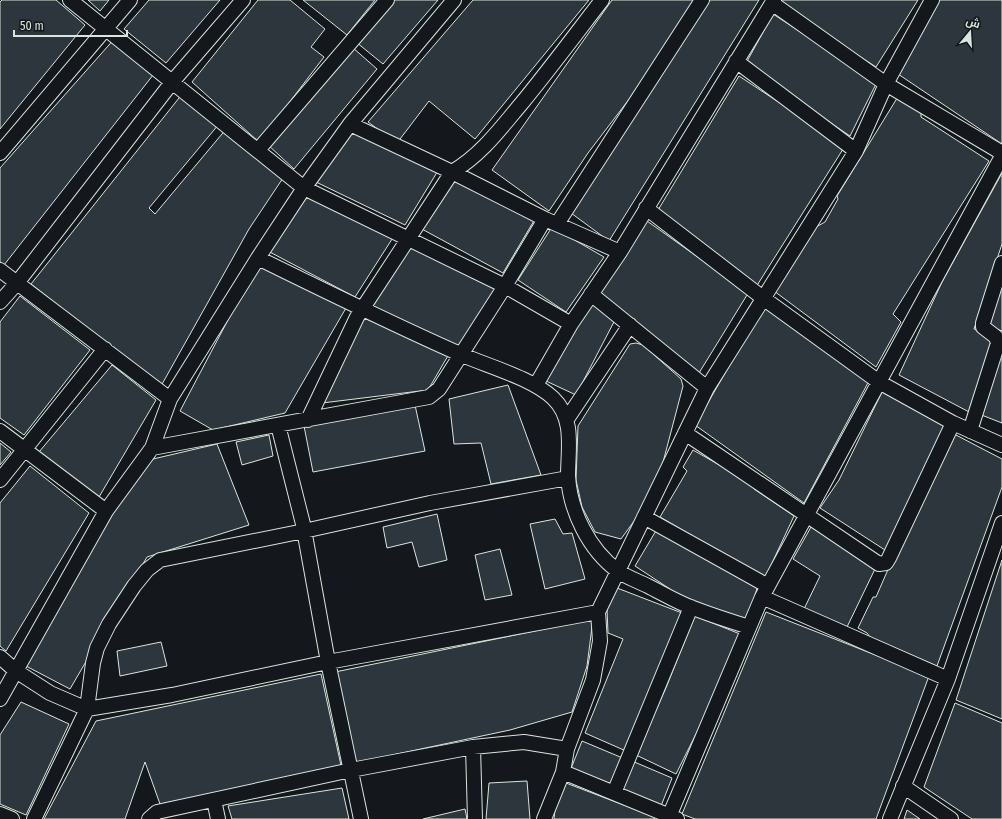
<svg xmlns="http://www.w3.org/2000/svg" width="1002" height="819" font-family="'Fira Sans Condensed',Cairo,sans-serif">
<rect width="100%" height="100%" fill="#14181c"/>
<path fill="#2c363c" stroke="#d8e6dc" d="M 2,0 L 56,0 L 85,25 L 0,129 L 0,2 Z
M 88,0 L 109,0 L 100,11 Z
M 149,0 L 220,0 L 166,63 L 124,29 Z
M 258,0 L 290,0 L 325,29 L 311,47 L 324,57 L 259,142 L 192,82 Z
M 303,0 L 375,0 L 347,35 Z
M 391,0 L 438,0 L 383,64 L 356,42 Z
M 473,0 L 589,0 L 475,139 L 429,101 L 397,143 L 368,122 Z
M 612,0 L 694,0 L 630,98 L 588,153 L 549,211 L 492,170 Z
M 706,0 L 759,0 L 609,241 L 571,213 Z
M 782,0 L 918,0 L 876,67 L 779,4 Z
M 936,0 L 1002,0 L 1002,144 L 898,74 Z
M 773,14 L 877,82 L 850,136 L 745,65 Z
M 116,37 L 157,70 L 4,265 L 0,262 L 0,168 Z
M 352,47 L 377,69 L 294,169 L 267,144 Z
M 739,76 L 845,146 L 756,287 L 658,210 Z
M 183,93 L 219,124 L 149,208 L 155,214 L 227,128 L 285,175 L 249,229 L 161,386 L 31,284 Z
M 899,95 L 921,110 L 921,117 L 989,161 L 893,314 L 901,322 L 876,367 L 774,291 L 816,227 L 825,222 L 838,199 L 837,196 Z
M 354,128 L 439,169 L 405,225 L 316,182 Z
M 1002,173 L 1002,244 L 974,329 L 994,338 L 971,413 L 899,375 L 942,282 Z
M 455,175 L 535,219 L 503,273 L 420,228 Z
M 307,193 L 394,236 L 355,297 L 266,250 Z
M 647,221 L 747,292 L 747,295 L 699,373 L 597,295 Z
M 552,227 L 604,257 L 566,312 L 518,280 Z
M 410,244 L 499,288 L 457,351 L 369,307 Z
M 258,263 L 346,308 L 285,413 L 213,430 L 180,411 Z
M 1002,277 L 1002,331 L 987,325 Z
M 20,296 L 90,350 L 24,435 L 0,418 L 0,322 Z
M 590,303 L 616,318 L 576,395 L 546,381 Z
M 764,306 L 870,379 L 804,503 L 695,425 Z
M 364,318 L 449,354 L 428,390 L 322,403 Z
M 636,343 L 643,345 L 681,379 L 683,386 L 662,466 L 640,513 L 621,539 L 595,532 L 582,507 L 576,480 L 578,426 L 630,344 Z
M 1002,344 L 1002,423 L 979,414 Z
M 112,365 L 156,400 L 99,497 L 39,452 Z
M 508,385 L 541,475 L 491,484 L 481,443 L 454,444 L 449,399 Z
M 882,392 L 946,427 L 885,550 L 820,508 L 839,480 Z
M 415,405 L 425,451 L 313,472 L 304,426 Z
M 954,434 L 1002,459 L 1002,487 L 937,666 L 870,637 L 867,633 L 858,628 L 873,597 L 876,597 L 900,542 Z
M 269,435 L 273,456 L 242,465 L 236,442 Z
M 0,443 L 11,452 L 0,465 Z
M 217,444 L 249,525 L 147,557 L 70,689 L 24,665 L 121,500 L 153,459 Z
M 693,450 L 751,483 L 754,489 L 794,516 L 765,578 L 660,517 L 687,471 L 683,467 Z
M 30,466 L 89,513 L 6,651 L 0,646 L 0,503 Z
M 437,514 L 447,560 L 419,567 L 412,542 L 387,548 L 383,527 Z
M 555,519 L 563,534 L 572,533 L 585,579 L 545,589 L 530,524 Z
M 811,527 L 875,569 L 847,627 L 804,609 L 820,576 L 793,559 Z
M 657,529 L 758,585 L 746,625 L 672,595 L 670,589 L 635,566 Z
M 500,549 L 512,595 L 485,600 L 475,555 Z
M 1002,560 L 1002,719 L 956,700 Z
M 617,588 L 682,613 L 626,751 L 585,733 L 623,639 L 608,633 L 607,609 Z
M 766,612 L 929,676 L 876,819 L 695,819 L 682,814 Z
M 695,616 L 740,634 L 702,722 L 676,774 L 636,755 L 665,690 Z
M 593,619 L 587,666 L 572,712 L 510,730 L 355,763 L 335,672 Z
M 161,642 L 167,666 L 120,676 L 117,651 Z
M 321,674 L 342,770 L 160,804 L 145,762 L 125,819 L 44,819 L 96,721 Z
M 21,702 L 69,724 L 26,815 L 0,804 L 0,735 Z
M 955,703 L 1002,723 L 1002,819 L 972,819 L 924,787 Z
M 582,741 L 625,759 L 615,790 L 570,771 Z
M 632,761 L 672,778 L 661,806 L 618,790 Z
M 527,781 L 530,819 L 486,819 L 489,783 Z
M 566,783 L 655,817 L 654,819 L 554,819 L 555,809 Z
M 342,788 L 349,819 L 232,819 L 228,806 Z
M 465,809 L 467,819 L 423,819 Z
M 907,810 L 920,819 L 904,819 Z"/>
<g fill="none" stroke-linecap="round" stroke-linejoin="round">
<g stroke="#d8e6dc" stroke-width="16">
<path id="minor" d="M 70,0 L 304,188 L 505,286 L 545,219 L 620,252
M 932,0 L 886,84 L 1002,153
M 736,61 L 856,151
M 350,124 L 452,172 L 545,219
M 258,150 L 387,0
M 0,153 L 130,0
M 646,208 L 763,298 L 879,382 L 953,423 L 1002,445
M 557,224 L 702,0
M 258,258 C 325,291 392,324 460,354 C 487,366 532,378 553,398 C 575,419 568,449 568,476 C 570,511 589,550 618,571 C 626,577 638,581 648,586 C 662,593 677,602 693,608 C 711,615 730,621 749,627
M 0,270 L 170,399
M 591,294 L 707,388
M 0,302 L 17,283 L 173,81 L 243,0
M 536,385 L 571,324 L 620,252 L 774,0
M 567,419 L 630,325
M 308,420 L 357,317 L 452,172 C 481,155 500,129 521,104 C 549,70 575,35 602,0
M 278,425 L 303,524 L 328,662 L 361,819
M 0,431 L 106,511
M 970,431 L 998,343 L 996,337 L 983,327 L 983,323 L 1002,263
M 685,433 L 879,564 L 886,563 L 889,558 L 953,423
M 152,448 L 429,397 L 439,389 L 505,286 L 571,324
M 0,480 L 105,349
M 644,517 L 768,586
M 762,597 L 948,679
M 0,657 L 16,671 L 50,693 L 87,709 L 172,695 L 328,662 L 598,612
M 0,699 L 106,511 L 152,448 L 170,399 L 258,258 L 304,188 L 350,124 L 454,0
M 473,747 L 475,819
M 563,772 L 677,819
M 903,786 L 951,819
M 614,793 L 691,607
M 214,800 L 218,819
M 0,814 L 12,819
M 34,819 L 87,709 L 93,663 L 97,648 L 109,624 L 134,586 L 147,570 L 160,560 L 304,531 L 430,503 L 568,478
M 149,819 L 157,812 L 351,770 L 473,747 L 524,742 L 567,749
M 544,819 L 563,772 L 567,749 L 593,680 L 600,641 L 598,612 L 707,388 L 856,151 L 886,84 L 772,3
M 668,819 L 762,597 L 1002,156
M 890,819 L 948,679 L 1002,523"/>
</g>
<use href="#minor" stroke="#14181c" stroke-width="14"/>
</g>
<g transform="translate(970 32) rotate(18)" stroke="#14181c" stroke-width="3" paint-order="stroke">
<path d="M0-3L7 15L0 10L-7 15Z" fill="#d8e6dc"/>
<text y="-6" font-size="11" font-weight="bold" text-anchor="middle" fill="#d8e6dc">ش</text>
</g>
<path d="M14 30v6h113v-6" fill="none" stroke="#d8e6dc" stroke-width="2"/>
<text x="20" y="30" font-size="12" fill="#d8e6dc" stroke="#14181c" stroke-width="3" paint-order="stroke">50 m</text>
</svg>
